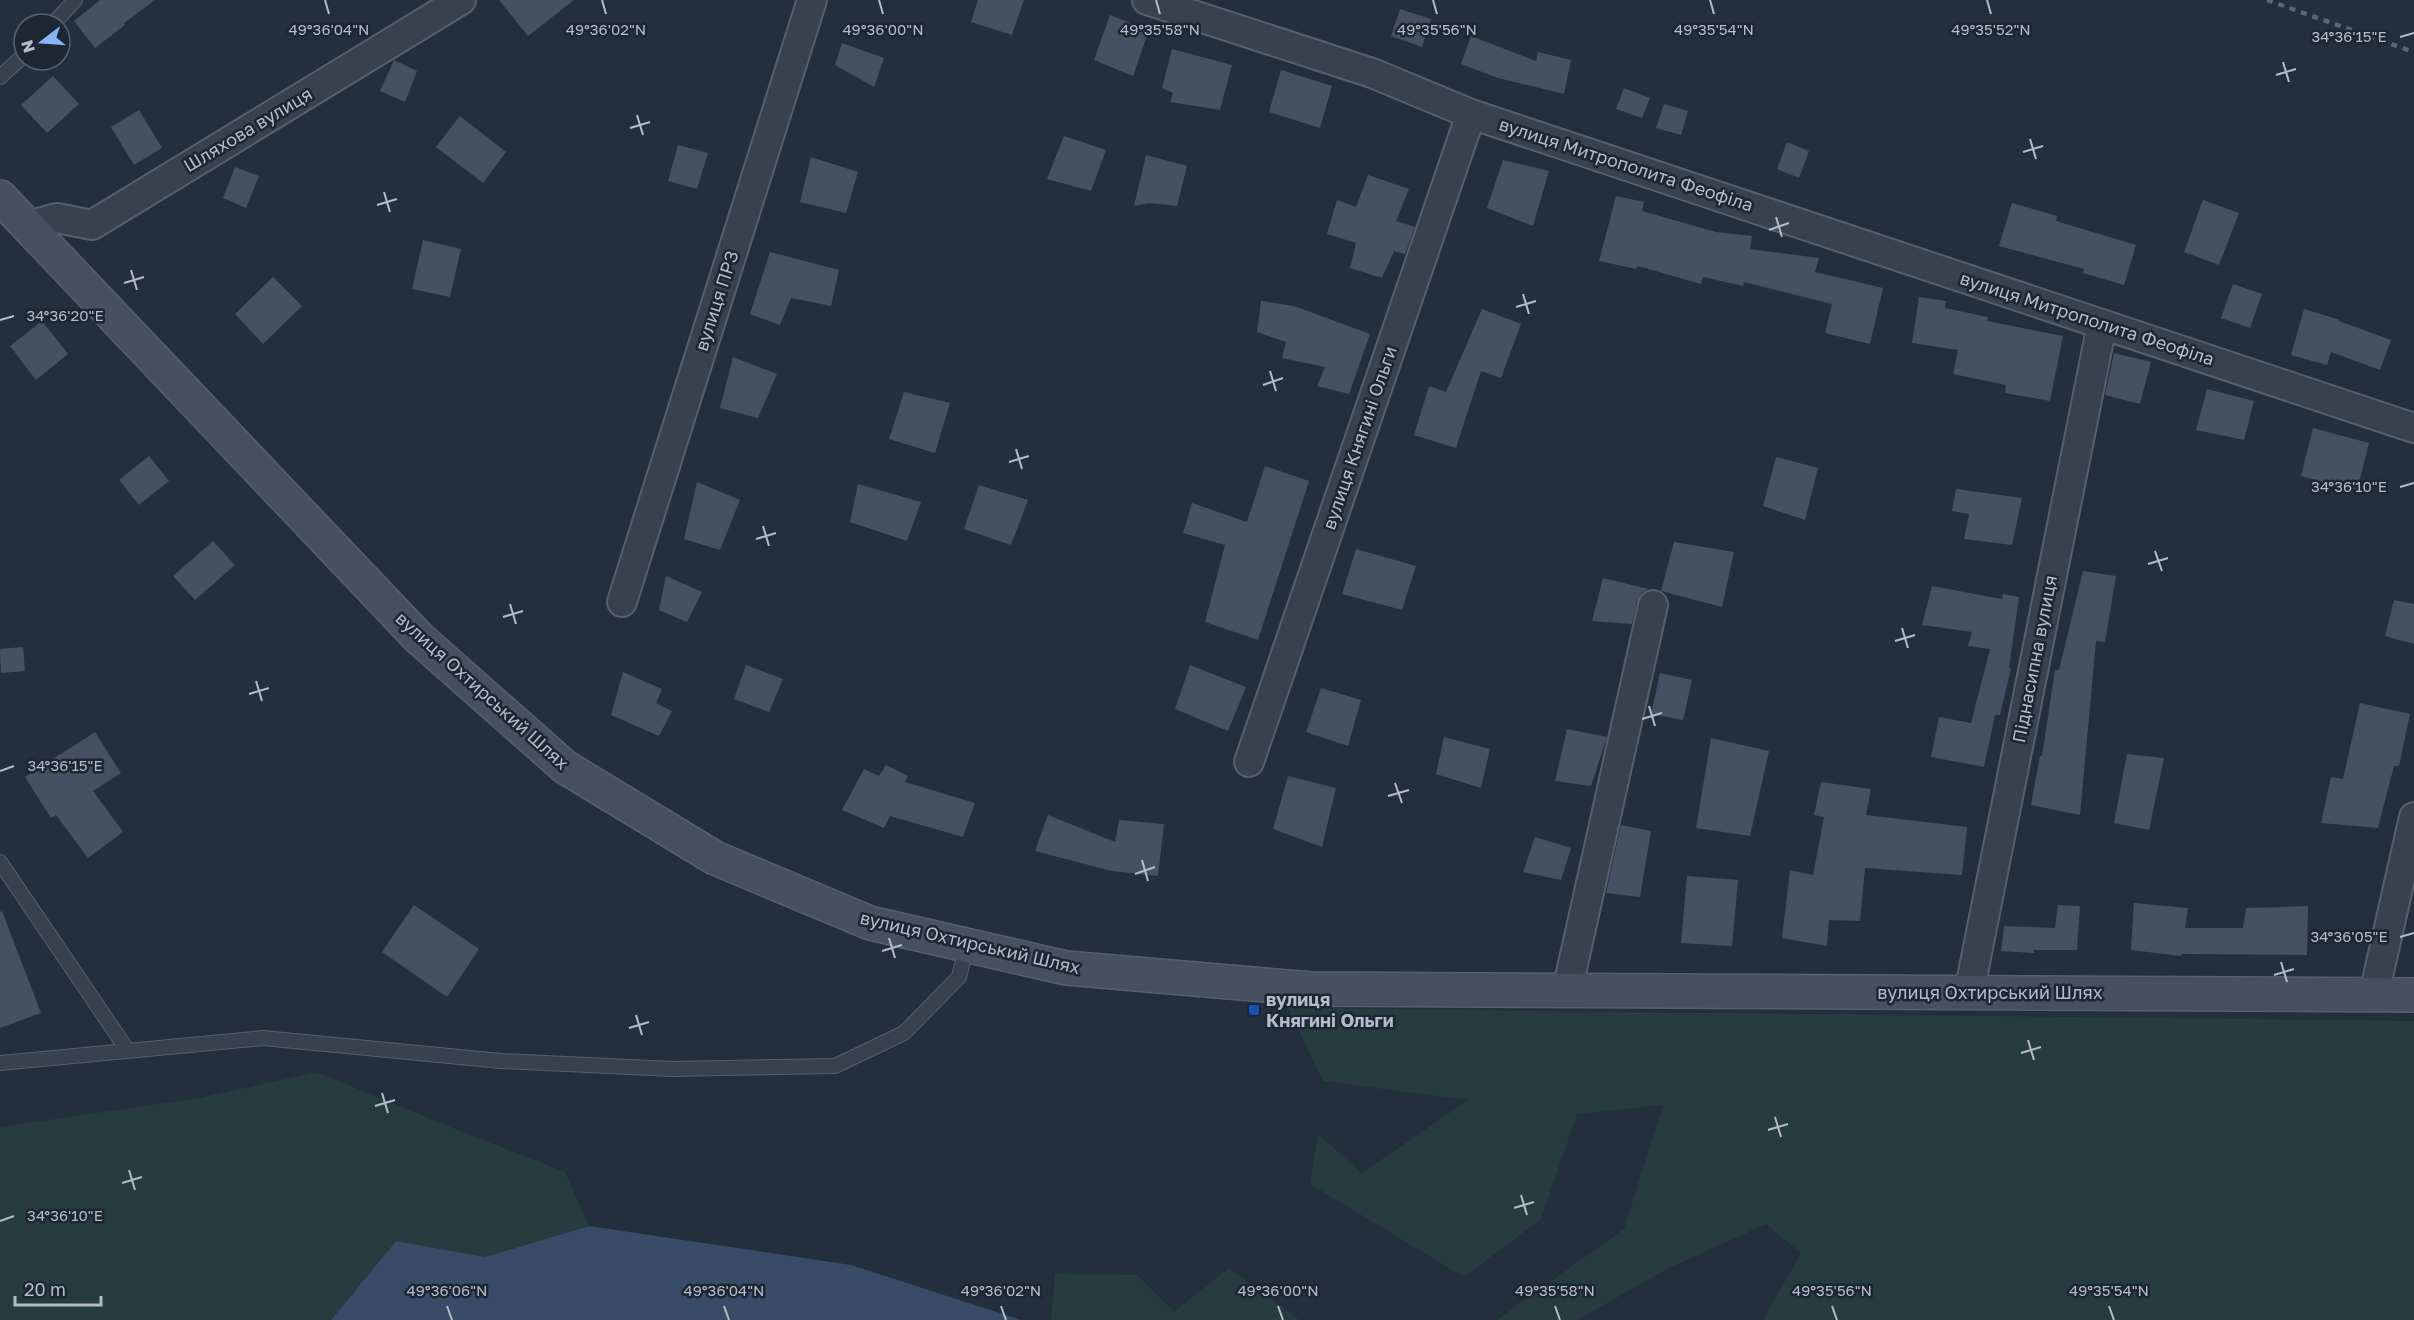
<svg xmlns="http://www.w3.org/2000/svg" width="2414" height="1320" font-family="'Golos Text',sans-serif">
<rect width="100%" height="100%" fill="#242f3e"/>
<path fill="#263c3f" d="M 1288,1008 L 2414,1021 L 2414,1320 L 1763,1320 L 1801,1253 L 1766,1224 L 1667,1269 L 1577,1320 L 1497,1320 L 1624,1229 L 1663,1105 L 1577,1114 L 1541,1219 L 1464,1277 L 1310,1184 L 1318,1134 L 1362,1173 L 1468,1100 L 1323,1081 Z
M 317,1072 L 465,1133 L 565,1172 L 589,1226 L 485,1257 L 396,1241 L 331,1320 L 0,1320 L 0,1127 L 199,1098 Z
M 1229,1268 L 1299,1320 L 1051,1320 L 1055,1274 L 1137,1275 L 1174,1312 Z"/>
<path fill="#394c67" d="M 589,1226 L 851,1265 L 1021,1320 L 331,1320 L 396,1241 L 485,1257 Z"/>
<path fill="#455162" d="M 100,0 L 155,0 L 124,23 L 125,25 L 95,48 L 74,21 Z
M 499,0 L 574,0 L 528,36 Z
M 978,0 L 1024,0 L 1012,35 L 971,22 Z
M 1400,9 L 1431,19 L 1422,47 L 1391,36 Z
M 1110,15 L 1149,30 L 1133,76 L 1094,60 Z
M 1471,36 L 1536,61 L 1538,52 L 1571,60 L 1564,94 L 1498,78 L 1461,64 Z
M 842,43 L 884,58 L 874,87 L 835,65 Z
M 1172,49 L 1232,65 L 1220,110 L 1170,102 L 1173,93 L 1162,88 Z
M 394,60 L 417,71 L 405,102 L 380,91 Z
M 1281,70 L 1332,86 L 1320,128 L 1269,112 Z
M 53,76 L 79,104 L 47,133 L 21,105 Z
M 1624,88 L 1650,98 L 1642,118 L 1616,109 Z
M 1664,104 L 1688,111 L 1681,135 L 1656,128 Z
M 139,110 L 162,148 L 134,165 L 111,127 Z
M 460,116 L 506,152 L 483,183 L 436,147 Z
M 1064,136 L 1106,150 L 1091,191 L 1047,179 Z
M 1787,142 L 1809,151 L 1799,178 L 1777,169 Z
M 678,145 L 708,153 L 697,189 L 668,181 Z
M 1146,155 L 1187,166 L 1177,206 L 1149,203 L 1134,206 Z
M 811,157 L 858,172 L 846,213 L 800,202 Z
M 1503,160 L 1549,171 L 1533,226 L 1487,208 Z
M 235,167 L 259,176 L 246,208 L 223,198 Z
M 1368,175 L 1409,189 L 1396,221 L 1415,227 L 1405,254 L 1394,251 L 1382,278 L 1350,268 L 1356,243 L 1327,234 L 1337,200 L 1356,207 Z
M 1616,196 L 1644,202 L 1642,211 L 1716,232 L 1752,236 L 1750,249 L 1819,258 L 1815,272 L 1883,288 L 1870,344 L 1825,333 L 1832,304 L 1744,282 L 1743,286 L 1703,277 L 1701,284 L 1638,266 L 1636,269 L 1599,261 Z
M 2203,200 L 2239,213 L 2219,265 L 2184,252 Z
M 2012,203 L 2057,216 L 2056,221 L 2136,245 L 2124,285 L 2083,273 L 2084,269 L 1999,246 Z
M 423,240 L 461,249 L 450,297 L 412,289 Z
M 770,252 L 839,270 L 831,306 L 791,298 L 780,325 L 750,314 Z
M 273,277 L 302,306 L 263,344 L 235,314 Z
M 2233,284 L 2262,294 L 2250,328 L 2221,318 Z
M 1919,297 L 1946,301 L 1945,308 L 1988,317 L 1987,321 L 2063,336 L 2050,401 L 2005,393 L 2006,385 L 1953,374 L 1958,350 L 1912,343 Z
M 1261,301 L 1294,306 L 1370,334 L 1349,394 L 1317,386 L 1325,367 L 1282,358 L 1286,342 L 1257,332 Z
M 1482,309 L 1521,324 L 1501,378 L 1481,371 L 1456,448 L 1414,435 L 1429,386 L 1446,392 Z
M 2304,309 L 2340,320 L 2339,321 L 2391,340 L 2380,370 L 2331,352 L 2327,365 L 2291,355 Z
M 42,321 L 68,354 L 36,380 L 10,346 Z
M 2114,353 L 2151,362 L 2140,404 L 2105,395 Z
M 733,357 L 777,374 L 758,418 L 720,408 Z
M 2207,389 L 2254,401 L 2244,440 L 2196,430 Z
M 904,392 L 950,403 L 935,453 L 889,439 Z
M 2313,428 L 2369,443 L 2357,491 L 2301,476 Z
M 149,456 L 169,481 L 139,505 L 119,480 Z
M 1776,457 L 1818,468 L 1805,520 L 1763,506 Z
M 1265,466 L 1309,481 L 1258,640 L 1205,622 L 1225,545 L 1183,533 L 1192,503 L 1247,522 Z
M 697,482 L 740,500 L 720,550 L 684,539 Z
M 858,484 L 921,502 L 907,541 L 850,522 Z
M 979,485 L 1028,500 L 1011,545 L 964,529 Z
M 1956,489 L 2022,498 L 2012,545 L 1964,539 L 1969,514 L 1952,511 Z
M 213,541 L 235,565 L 195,600 L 173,576 Z
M 1674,542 L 1734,552 L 1722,607 L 1661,591 Z
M 1356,549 L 1416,566 L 1402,610 L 1342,594 Z
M 2083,571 L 2116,576 L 2105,642 L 2096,641 L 2080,815 L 2031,805 L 2040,756 L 2042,756 L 2055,670 L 2059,670 Z
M 666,576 L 702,592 L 687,622 L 659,610 Z
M 1603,578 L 1648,589 L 1641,593 L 1637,601 L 1632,624 L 1592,621 Z
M 1932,586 L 2002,599 L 2003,594 L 2019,597 L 2009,668 L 2011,668 L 2000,715 L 1995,715 L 1984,767 L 1931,757 L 1939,717 L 1971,723 L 1990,649 L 1968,646 L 1972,632 L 1922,625 Z
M 2394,600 L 2414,604 L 2414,644 L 2385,636 Z
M 23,647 L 25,671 L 1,673 L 0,649 Z
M 746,665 L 783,679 L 769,712 L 734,699 Z
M 1190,665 L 1246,687 L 1228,731 L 1175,709 Z
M 623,672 L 662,689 L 656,703 L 672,711 L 659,736 L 611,715 Z
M 1660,673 L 1692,680 L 1683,720 L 1651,714 Z
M 1321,688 L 1361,700 L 1348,746 L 1306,732 Z
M 2360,703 L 2410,714 L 2399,766 L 2394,766 L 2378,828 L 2321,823 L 2331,777 L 2343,779 Z
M 1567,729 L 1607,737 L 1591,786 L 1555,781 Z
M 95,732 L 121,773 L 93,791 L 123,832 L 88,858 L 56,815 L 51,818 L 25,777 Z
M 1444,737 L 1490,749 L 1481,788 L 1436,774 Z
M 1711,738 L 1769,751 L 1750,836 L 1696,828 Z
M 2127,754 L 2164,758 L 2149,830 L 2114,823 Z
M 886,765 L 908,776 L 905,782 L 975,803 L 963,837 L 890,816 L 884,828 L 842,810 L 864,769 L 879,776 Z
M 1288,776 L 1336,788 L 1322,847 L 1273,829 Z
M 1821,782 L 1871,789 L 1866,815 L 1967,827 L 1962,875 L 1865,868 L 1860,921 L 1829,920 L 1827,946 L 1782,938 L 1790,870 L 1813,875 L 1824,817 L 1814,815 Z
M 1048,815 L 1115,842 L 1119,820 L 1164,824 L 1158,876 L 1112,871 L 1035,851 Z
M 1621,825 L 1651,831 L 1640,897 L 1606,893 Z
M 1535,837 L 1571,848 L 1561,880 L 1523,872 Z
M 1687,876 L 1738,880 L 1732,946 L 1681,943 Z
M 2134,903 L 2188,908 L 2185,928 L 2243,928 L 2246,908 L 2308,906 L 2307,955 L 2181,954 L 2181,956 L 2131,950 Z
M 414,905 L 479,949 L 447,997 L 382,952 Z
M 2058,905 L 2080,906 L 2077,950 L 2034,950 L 2034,953 L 2001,951 L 2004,926 L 2055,928 Z
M 2,911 L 41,1013 L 0,1028 L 0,912 Z"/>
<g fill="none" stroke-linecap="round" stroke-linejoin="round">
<g stroke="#565f6c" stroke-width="16">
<path id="lane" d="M 53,24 L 75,0
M 0,77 L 24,55
M 0,862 L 128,1051
M 0,1063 L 263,1038 L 501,1061 L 672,1069 L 835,1066 L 904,1033 L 959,977 L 967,945"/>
</g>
<g stroke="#565f6c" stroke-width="32">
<path id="street" d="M 1147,0 L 1372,73 L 1471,114 L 2414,428
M 28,226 L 57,218 L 92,225 L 461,0
M 622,602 L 812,0
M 1249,762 L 1471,114
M 1567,991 L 1653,605
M 1969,993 L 2102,324
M 2374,994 L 2414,817"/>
</g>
<g stroke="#565f6c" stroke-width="36">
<path id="secondary" d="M 0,197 L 419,638 L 565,767 L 715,858 L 870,923 L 1066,968 L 1311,989 L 2414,995"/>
</g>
<use href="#lane" stroke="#38414e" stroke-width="14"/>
<use href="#street" stroke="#38414e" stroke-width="28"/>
<use href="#secondary" stroke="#465061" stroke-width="33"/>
<path stroke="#5a6575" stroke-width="4.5" stroke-dasharray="6 6" stroke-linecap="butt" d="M 2267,0 L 2414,52"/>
</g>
<path fill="none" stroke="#b4bcc9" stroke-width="2" d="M 325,0 L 329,14M 602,0 L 606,14M 879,0 L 883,14M 1156,0 L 1160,14M 1433,0 L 1437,14M 1710,0 L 1714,14M 1987,0 L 1991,14M 2400,37 L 2414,33M 2283,62 L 2289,82M 2276,75 L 2296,69M 637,115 L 643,135M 630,128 L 650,122M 2030,139 L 2036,159M 2023,152 L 2043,146M 384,192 L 390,212M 377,205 L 397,199M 1776,217 L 1782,237M 1769,230 L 1789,223M 131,270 L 137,290M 124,283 L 144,277M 1523,294 L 1529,314M 1516,307 L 1536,301M 0,320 L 14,316M 1270,371 L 1276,391M 1263,385 L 1283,378M 1016,449 L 1022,469M 1009,462 L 1029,456M 2400,487 L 2414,483M 763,526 L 769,546M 756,539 L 776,533M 2155,551 L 2162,571M 2148,564 L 2168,558M 510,604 L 516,624M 503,617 L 523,611M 1902,628 L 1908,648M 1895,641 L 1915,635M 256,681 L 262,701M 249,694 L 269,688M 1649,706 L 1655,726M 1642,719 L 1662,713M 0,771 L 14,766M 1395,783 L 1402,803M 1388,796 L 1409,790M 1142,860 L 1148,881M 1135,874 L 1155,867M 2400,937 L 2414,933M 889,938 L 895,958M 882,951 L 902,945M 2281,962 L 2287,982M 2274,975 L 2294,969M 636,1015 L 642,1035M 629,1028 L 649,1022M 2028,1040 L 2034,1060M 2021,1053 L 2041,1047M 382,1093 L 388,1113M 375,1106 L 395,1100M 1775,1117 L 1781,1137M 1768,1130 L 1788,1124M 129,1170 L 135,1190M 122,1183 L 142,1177M 1521,1195 L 1527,1215M 1514,1208 L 1534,1202M 0,1221 L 14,1216M 447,1306 L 452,1320M 724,1306 L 729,1320M 1001,1306 L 1006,1320M 1278,1306 L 1283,1320M 1555,1306 L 1560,1320M 1832,1306 L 1837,1320M 2109,1306 L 2114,1320"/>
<rect fill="#1a4fb4" stroke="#1d2633" stroke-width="2" x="1248" y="1004" width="12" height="12" rx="3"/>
<g text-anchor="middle" stroke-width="5" stroke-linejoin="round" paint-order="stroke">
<g font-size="18" fill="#b4bcc9" stroke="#1d2633">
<text transform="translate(248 130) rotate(-31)" y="6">Шляхова вулиця</text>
<text transform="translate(1626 165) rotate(18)" y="6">вулиця Митрополита Феофіла</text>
<text transform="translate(717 301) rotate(-72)" y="6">вулиця ПРЗ</text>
<text transform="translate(2087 319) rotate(18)" y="6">вулиця Митрополита Феофіла</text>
<text transform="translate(1360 438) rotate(-71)" y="6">вулиця Княгині Ольги</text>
<text transform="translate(2035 659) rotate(-79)" y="6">Піднасипна вулиця</text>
<text transform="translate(482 691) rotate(42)" y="6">вулиця Охтирський Шлях</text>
<text transform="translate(970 943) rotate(13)" y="6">вулиця Охтирський Шлях</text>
<text x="1990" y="999">вулиця Охтирський Шлях</text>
</g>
<g font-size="18" font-weight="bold" fill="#b4bcc9" stroke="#1d2633" text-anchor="start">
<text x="1266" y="1006">вулиця<tspan x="1266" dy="21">Княгині Ольги</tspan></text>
</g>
</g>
<g font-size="15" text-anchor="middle" fill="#b4bcc9" stroke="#1d2633" stroke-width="5" stroke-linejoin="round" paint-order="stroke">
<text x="329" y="35">49°36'04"N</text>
<text x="606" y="35">49°36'02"N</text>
<text x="883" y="35">49°36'00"N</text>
<text x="1160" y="35">49°35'58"N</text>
<text x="1437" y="35">49°35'56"N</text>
<text x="1714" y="35">49°35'54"N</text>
<text x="1991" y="35">49°35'52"N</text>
<text x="2349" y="42">34°36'15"E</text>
<text x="65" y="321">34°36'20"E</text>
<text x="2349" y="492">34°36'10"E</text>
<text x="65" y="771">34°36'15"E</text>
<text x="2349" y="942">34°36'05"E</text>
<text x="65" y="1221">34°36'10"E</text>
<text x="447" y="1296">49°36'06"N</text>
<text x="724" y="1296">49°36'04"N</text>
<text x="1001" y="1296">49°36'02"N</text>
<text x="1278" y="1296">49°36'00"N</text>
<text x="1555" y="1296">49°35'58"N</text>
<text x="1832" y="1296">49°35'56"N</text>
<text x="2109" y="1296">49°35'54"N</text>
</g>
<g transform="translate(42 42) rotate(253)"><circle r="28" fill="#1d2633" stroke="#59626f" stroke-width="1.5"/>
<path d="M0-4.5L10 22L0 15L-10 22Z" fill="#8ab4f8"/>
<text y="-9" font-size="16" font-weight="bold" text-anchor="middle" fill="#b4bcc9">N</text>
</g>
<path d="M15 1296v9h86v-9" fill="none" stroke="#b4bcc9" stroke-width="3"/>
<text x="24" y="1296" font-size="18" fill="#b4bcc9" stroke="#1d2633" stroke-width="4.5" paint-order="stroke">20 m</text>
</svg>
